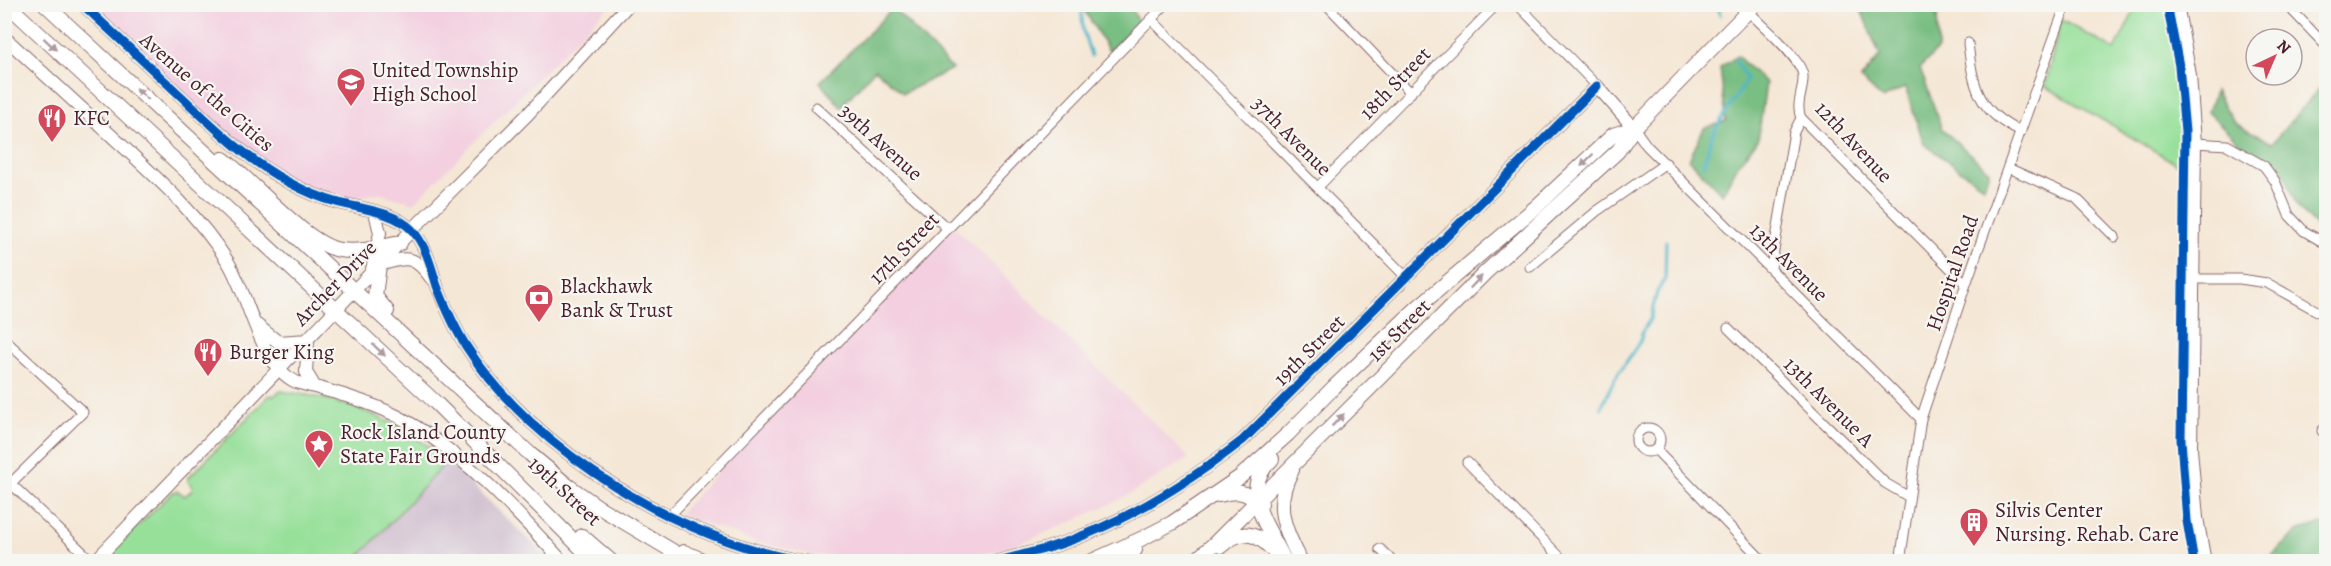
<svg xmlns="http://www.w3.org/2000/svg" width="2331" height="566" font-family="Alegreya,serif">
<rect width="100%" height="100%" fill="#f6f6f2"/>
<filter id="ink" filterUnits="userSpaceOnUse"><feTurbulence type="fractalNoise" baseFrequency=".0167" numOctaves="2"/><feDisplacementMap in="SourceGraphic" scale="12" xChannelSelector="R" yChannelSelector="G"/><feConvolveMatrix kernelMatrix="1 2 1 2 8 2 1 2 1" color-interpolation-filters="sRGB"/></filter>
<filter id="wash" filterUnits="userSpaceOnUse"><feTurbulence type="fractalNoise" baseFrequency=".008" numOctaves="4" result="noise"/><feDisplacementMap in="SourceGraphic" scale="24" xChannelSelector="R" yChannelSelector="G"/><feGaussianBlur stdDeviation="1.35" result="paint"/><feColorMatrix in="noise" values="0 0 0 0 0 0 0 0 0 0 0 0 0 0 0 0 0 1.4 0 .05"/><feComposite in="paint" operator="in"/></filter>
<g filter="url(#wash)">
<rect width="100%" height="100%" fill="#f5e7d5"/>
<path fill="#f3cfdf" d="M 82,5 L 610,5 L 414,203 L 377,193 L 335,202 L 260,165 Z
M 948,220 L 1189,458 L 1123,498 L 1067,524 L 1007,548 L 974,556 L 915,561 L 888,561 L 812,555 L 756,542 L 679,514 Z"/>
<path fill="#cfbdce" d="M 447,461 L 551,561 L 355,562 Z"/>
<path fill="#97e09a" stroke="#708062" stroke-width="1.5" d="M 2127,5 L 2174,5 L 2180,18 L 2185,169 L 2045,86 L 2061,20 L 2115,50 L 2135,9 Z
M 281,391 C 345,399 398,419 447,461 L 355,561 L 116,562 L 110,557 L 109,554 L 173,492 L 178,491 L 185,496 L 193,489 L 188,480 L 189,477 L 270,395 L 273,396 Z"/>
<path fill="#79be82" stroke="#626e56" stroke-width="1.5" d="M 1081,5 L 1129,5 L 1139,23 L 1109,51 Z
M 1859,5 L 1937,5 L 1938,49 L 1920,68 L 1942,129 L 1989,171 L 1984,187 L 1924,144 L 1905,87 L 1882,99 L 1861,79 L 1880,56 Z
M 893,8 L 952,69 L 903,93 L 875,69 L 841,107 L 820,82 Z
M 1737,56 L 1766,83 L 1758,140 L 1739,163 L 1722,194 L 1689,160 L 1704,128 L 1726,121 L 1720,68 Z
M 2326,81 L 2326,236 L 2299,209 L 2283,171 L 2246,150 L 2208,112 L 2215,91 L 2235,123 L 2272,143 Z
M 2326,523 L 2326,561 L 2266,561 L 2300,530 Z"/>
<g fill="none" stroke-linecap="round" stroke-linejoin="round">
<path stroke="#4bb5c9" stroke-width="3" d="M 1081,4 L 1083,30 L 1091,56
M 1718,4 L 1720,15
M 1703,166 L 1713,133 L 1747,79 L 1735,61
M 1601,408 L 1614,380 L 1641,340 L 1642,332 L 1650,319 L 1657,292 L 1665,279 L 1666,241"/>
</g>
</g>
<g filter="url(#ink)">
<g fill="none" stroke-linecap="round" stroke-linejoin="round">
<g stroke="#866566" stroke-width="11">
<path id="minor" d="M 1326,4 L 1411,93
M 1517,4 L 1597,86
M 2286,4 L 2326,46
M 1748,11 C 1761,24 1802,59 1803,76 C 1804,90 1795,104 1801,118 L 1966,284
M 1151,19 L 1407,278
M 1968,43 C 1973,87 1978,112 2021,132
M 816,107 L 948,229
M 1634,128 L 1647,146 L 1921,419
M 2195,143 L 2227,145 L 2264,166 L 2275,181 L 2289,215 L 2304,231 L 2326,244
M 2008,168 L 2076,198 L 2115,237
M 1318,187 L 1497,4
M 1530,267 L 1597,211 L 1666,163
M 1771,268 L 1794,132 L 1801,118
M 2193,279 L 2240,279 L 2267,283 L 2326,316
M 1728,328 L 1885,483 L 1909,497
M 4,339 L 83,412 L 11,483
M1636 440a12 12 0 1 1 24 0a12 12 0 1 1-24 0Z
M 2322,431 L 2326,427
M 1656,450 L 1764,562
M 1467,462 L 1565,562
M 4,477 L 93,562
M 669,516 L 1166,4
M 1380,549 L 1393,562
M 1900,562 L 1921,419 L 1966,284 L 2066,4"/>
</g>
<g stroke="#866566" stroke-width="14">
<path id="tertiary" d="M 82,4 C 116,36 150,67 184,99 C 216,129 249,161 288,182 C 303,190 320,198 336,202 C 361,209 393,211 412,230 C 426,245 431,267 437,286 C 445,306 454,327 466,346 C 533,452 686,544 809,562
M 2177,4 L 2190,75 L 2195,143 L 2191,449 L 2197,518 L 2205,562
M 4,37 C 41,71 78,105 115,139 C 156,177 198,214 228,262 C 250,297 259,365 296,382 C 330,391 366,400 397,416 C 458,447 517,512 563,562
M 380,265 C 406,257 414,254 431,278
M 371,274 L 380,233 L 375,212
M 257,325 L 278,342 L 308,340 L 306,372 L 315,387
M 94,562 L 412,230 L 528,114 L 629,4
M 995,562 C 1012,557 1030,553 1048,548 C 1120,526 1184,486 1243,440 L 1597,86 L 1634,128"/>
</g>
<g stroke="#866566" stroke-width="16">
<path id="secondary" d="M 7,4 L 436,403 L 595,562
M 45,4 L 530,454 L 567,485 L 597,506 L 691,562
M 223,159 C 253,181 307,245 340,250 C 360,253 380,247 400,243
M 379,265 L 375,296 L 387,311
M 1272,459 C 1236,492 1270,527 1285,562
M 1292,470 C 1272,507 1285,528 1301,562
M 1219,495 C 1239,490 1244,491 1261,504
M 582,536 L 612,562
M 1221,546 C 1244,525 1261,535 1278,556
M 684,552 L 707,562
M 1090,562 L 1141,539 L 1172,523 L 1240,477 L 1288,434 L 1334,387 L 1418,307 L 1536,207 L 1613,135 L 1634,128
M 1116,562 L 1135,550
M 1194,562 L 1214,544 L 1486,272 L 1618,151 L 1634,128 L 1755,4"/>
</g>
<use href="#minor" stroke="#fff" stroke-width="9"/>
<use href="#tertiary" stroke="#fff" stroke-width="12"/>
<use href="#secondary" stroke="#fff" stroke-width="14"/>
<g stroke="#f6f6f2" stroke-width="13">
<path id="cycleway" d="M 82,4 C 116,36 150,67 184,99 C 216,129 249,161 288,182 C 303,190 320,198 336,202 C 361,209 393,211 412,230 C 426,245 431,267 437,286 C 445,306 454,327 466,346 C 533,452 686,544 809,562
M 2167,4 L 2179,66 L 2185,132 L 2181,440 L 2187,521 L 2194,562
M 995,562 C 1012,557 1030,553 1048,548 C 1120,526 1184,486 1243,440 L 1597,86"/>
</g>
<use href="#cycleway" stroke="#0057b8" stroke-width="9"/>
</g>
<defs><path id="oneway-solid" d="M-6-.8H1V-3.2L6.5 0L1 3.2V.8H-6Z" transform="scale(1.5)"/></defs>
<g fill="#ae9aa0">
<use href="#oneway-solid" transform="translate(50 44) rotate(43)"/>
<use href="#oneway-solid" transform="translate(142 94) rotate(-137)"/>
<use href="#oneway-solid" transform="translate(1587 160) rotate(136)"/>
<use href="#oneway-solid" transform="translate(1476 282) rotate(-46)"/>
<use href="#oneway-solid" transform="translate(379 350) rotate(43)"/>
<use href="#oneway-solid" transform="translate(1338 420) rotate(-45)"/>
</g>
</g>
<defs>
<g id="school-pin" transform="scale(1.5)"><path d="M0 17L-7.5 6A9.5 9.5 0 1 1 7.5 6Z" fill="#d1495b" stroke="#f6f6f2"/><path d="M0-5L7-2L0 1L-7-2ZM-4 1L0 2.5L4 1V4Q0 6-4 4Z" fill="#fff"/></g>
<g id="restaurant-pin" transform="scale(1.5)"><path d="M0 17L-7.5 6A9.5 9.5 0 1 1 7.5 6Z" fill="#d1495b" stroke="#f6f6f2"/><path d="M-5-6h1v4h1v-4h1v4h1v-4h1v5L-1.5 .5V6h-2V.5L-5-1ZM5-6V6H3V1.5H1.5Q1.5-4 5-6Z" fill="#fff"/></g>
<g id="bank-pin" transform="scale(1.5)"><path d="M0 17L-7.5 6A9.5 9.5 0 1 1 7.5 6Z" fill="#d1495b" stroke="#f6f6f2"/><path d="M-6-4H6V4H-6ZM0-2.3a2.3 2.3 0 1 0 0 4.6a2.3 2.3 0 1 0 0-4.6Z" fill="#fff"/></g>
<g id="sight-pin" transform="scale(1.5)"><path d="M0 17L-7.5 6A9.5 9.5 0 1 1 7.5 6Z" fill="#d1495b" stroke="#f6f6f2"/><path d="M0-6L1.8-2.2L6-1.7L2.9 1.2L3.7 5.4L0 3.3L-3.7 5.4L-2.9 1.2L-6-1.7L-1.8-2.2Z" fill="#fff"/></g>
<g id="building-pin" transform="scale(1.5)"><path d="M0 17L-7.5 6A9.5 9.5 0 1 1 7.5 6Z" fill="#d1495b" stroke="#f6f6f2"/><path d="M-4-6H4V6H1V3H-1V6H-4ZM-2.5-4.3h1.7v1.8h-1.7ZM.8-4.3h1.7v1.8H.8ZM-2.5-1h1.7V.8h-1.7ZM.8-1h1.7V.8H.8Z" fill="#fff"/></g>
</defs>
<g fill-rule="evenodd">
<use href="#school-pin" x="351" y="82"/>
<use href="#restaurant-pin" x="52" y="118"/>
<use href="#bank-pin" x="539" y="298"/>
<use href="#restaurant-pin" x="208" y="352"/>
<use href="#sight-pin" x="319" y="444"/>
<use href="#building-pin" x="1974" y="522"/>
</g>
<g text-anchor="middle" stroke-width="4.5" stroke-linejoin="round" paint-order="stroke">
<g font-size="21" fill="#4a1f2b" stroke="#f6f6f2" text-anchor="start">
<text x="372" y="77">United Township<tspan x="372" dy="24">High School</tspan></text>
<text x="73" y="125">KFC</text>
<text x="560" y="293">Blackhawk<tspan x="560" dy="24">Bank &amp; Trust</tspan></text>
<text x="229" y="359">Burger King</text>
<text x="340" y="439">Rock Island County<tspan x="340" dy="24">State Fair Grounds</tspan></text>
<text x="1995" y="517">Silvis Center<tspan x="1995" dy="24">Nursing. Rehab. Care</tspan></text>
</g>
<g font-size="21" fill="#4a1f2b" stroke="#f6f6f2">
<text transform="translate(1395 83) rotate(-46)" y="7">18th Street</text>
<text transform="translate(207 92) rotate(41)" y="7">Avenue of the Cities</text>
<text transform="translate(1292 136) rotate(45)" y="7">37th Avenue</text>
<text transform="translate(881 142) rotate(42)" y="7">39th Avenue</text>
<text transform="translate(1854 142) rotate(47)" y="7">12th Avenue</text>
<text transform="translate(904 248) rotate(-46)" y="7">17th Street</text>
<text transform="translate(1789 262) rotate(45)" y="7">13th Avenue</text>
<text transform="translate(1952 273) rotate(-71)" y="7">Hospital Road</text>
<text transform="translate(335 283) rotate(-46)" y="7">Archer Drive</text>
<text transform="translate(1399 330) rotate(-45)" y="7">1st Street</text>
<text transform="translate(1309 350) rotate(-45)" y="7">19th Street</text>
<text transform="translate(1829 402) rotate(45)" y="7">13th Avenue A</text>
<text transform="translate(565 491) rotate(43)" y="7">19th Street</text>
</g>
</g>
<rect width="2331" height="566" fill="none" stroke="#f6f6f2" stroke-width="24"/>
<g transform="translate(2274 57) rotate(44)"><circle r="28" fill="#f6f6f2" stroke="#b1a0a2" stroke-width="1.5"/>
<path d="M0-4.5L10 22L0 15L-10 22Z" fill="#d1495b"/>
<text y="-9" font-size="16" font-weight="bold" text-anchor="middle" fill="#4a1f2b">N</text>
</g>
</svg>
